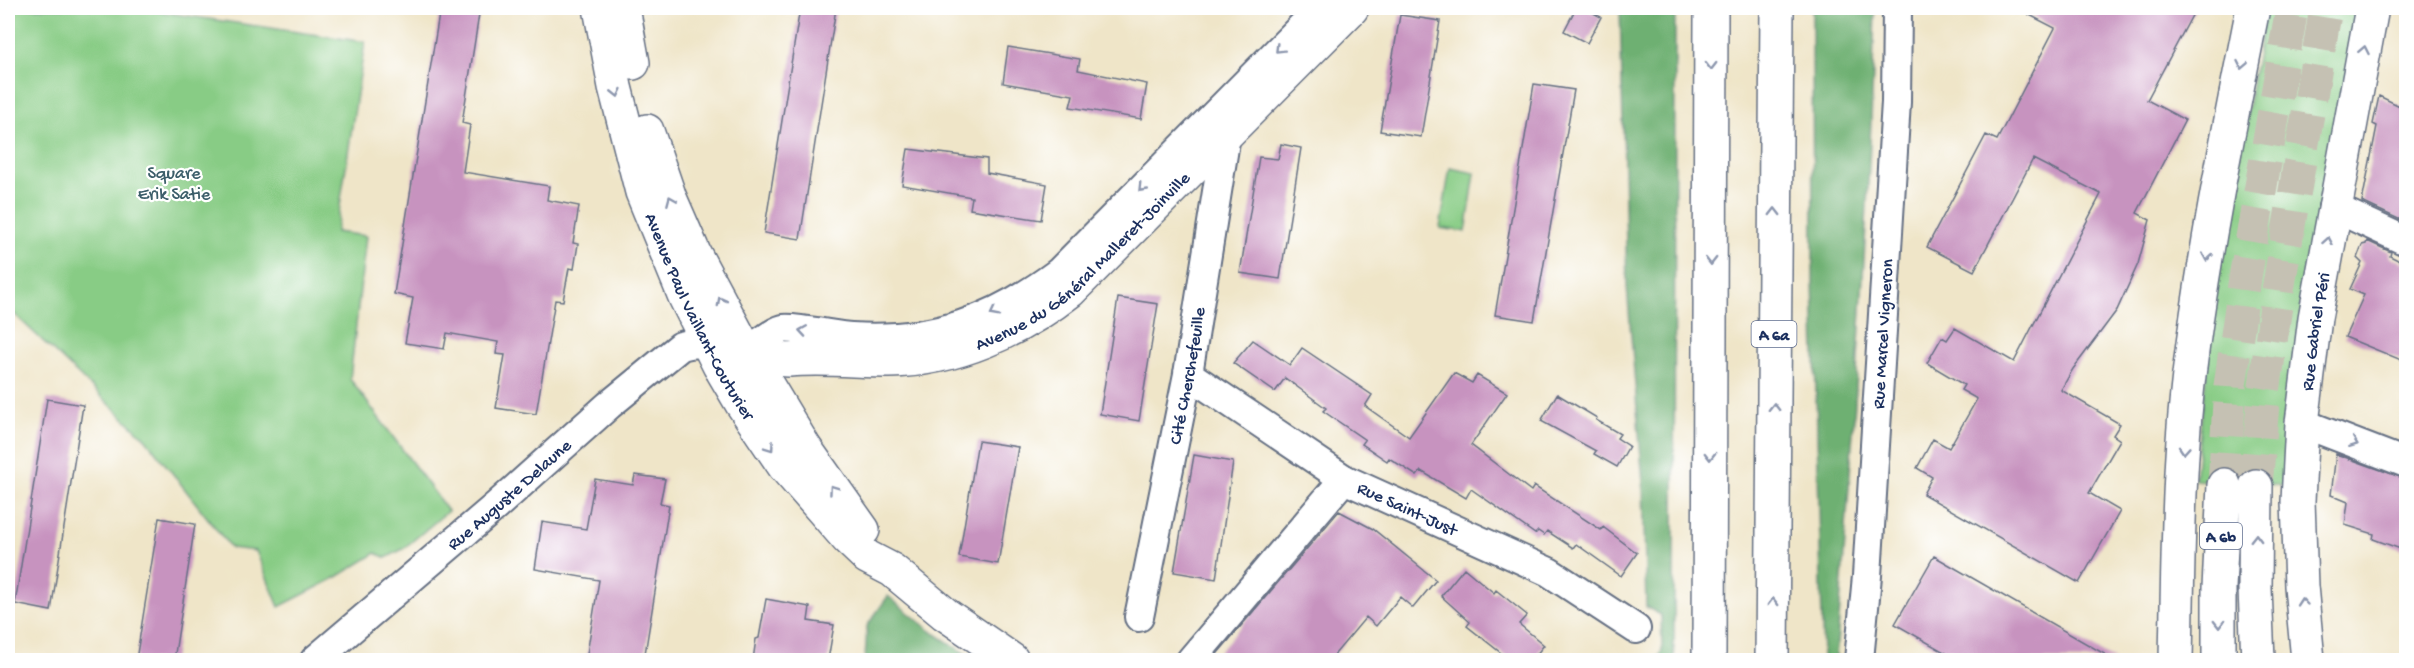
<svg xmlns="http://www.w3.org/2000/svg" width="2414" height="668" font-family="'Gochi Hand',sans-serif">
<rect width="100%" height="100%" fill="#fff"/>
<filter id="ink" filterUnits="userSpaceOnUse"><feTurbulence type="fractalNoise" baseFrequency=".0167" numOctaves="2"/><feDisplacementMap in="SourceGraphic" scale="12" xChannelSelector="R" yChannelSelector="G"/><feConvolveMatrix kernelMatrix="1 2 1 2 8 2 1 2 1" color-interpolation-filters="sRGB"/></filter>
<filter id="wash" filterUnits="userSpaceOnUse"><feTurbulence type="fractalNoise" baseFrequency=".008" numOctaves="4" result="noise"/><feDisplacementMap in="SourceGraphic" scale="24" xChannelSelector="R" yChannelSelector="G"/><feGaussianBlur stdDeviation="1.35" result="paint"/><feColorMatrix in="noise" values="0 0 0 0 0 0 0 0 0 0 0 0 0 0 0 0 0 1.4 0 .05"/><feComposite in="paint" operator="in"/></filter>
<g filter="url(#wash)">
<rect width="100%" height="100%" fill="#efe5c8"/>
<path fill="#88cc85" stroke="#527e72" stroke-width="1.5" d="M 8,8 L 135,8 L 365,42 L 336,232 L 366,236 L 350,379 L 448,511 L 403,549 L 386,558 L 376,553 L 337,577 L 279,607 L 256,551 L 231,548 L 144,437 L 8,308 Z
M 2266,8 L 2336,8 L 2358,12 L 2286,486 L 2195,480 L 2215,289 Z
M 1450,168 L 1475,173 L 1466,232 L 1440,228 Z"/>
<path fill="#6eb072" stroke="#447068" stroke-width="1.5" d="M 1620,8 L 1675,8 L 1674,660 L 1658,660 L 1662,650 L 1661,615 L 1646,607 L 1643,483 L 1627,286 Z
M 1812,8 L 1875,8 C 1869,224 1853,441 1836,658 L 1823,660 L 1813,280 Z
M 888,596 L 931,631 L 975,660 L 865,660 L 867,626 Z"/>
<g id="blocks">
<path fill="#c793bf" d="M 440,8 L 480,8 L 462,123 L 470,125 L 463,172 L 549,186 L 547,200 L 579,206 L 573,243 L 578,244 L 574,269 L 569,268 L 563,301 L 555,300 L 536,414 L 496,408 L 505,355 L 496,354 L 498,342 L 447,333 L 444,349 L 405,343 L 413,298 L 394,294 Z
M 800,8 L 836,8 L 800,239 L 764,233 Z
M 1576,8 L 1584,8 L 1601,17 L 1587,43 L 1564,31 Z
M 2016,8 L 2196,8 L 2147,100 L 2185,120 L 2137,213 L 2150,220 L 2138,264 L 2117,310 L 2073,369 L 2061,390 L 2120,424 L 2113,435 L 2120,440 L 2089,493 L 2120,511 L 2079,583 L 1923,494 L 1932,477 L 1917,468 L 1933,439 L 1949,448 L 1977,399 L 1961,390 L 1964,385 L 1927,363 L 1942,337 L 1947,340 L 1955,328 L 2014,362 L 2101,194 L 2033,159 L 1974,271 L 1927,247 L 1986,135 L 1997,140 L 2055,28 Z
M 1400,15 L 1440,21 L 1421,137 L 1380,131 Z
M 1008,47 L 1080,59 L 1078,70 L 1147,84 L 1141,119 L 1070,107 L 1073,95 L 1003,83 Z
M 1534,84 L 1574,90 L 1534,321 L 1495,315 Z
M 2379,96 L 2406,109 L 2405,222 L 2362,202 L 2377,126 L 2373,124 Z
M 1281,144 L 1301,148 L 1280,279 L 1240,273 L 1259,157 L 1278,159 Z
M 908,149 L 987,159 L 987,173 L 1047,184 L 1041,220 L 970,209 L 972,197 L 902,185 Z
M 2367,241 L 2391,252 L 2390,256 L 2406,264 L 2406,362 L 2345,337 L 2364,295 L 2350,289 L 2362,263 L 2357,258 L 2362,245 L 2366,244 Z
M 1118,298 L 1158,304 L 1139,421 L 1100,414 Z
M 1253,340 L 1290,365 L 1302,348 L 1372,395 L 1365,406 L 1409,437 L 1454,373 L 1472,383 L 1477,375 L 1507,393 L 1471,445 L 1531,491 L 1534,486 L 1601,530 L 1603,527 L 1637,553 L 1621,576 L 1576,544 L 1573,548 L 1547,531 L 1544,535 L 1538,531 L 1535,534 L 1471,489 L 1466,498 L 1421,471 L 1417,476 L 1389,458 L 1387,461 L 1362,444 L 1365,440 L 1323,411 L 1326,408 L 1285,378 L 1275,392 L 1233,363 Z
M 1557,394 L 1597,418 L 1596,420 L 1620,434 L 1617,438 L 1629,446 L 1617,467 L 1594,454 L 1596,451 L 1541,421 Z
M 47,399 L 83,405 L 51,611 L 15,604 Z
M 978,441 L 1018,447 L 998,564 L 959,557 Z
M 2336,454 L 2406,479 L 2406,551 L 2373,539 L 2374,534 L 2345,525 L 2348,502 L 2331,495 Z
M 1194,455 L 1233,462 L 1216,579 L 1174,572 Z
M 635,475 L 665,479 L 660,503 L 669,505 L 644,660 L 586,660 L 599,580 L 535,569 L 542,522 L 586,529 L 595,479 L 633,485 Z
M 1339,511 L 1373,529 L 1436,580 L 1413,608 L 1400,597 L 1376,626 L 1366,617 L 1330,660 L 1212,660 Z
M 159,518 L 195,524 L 174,660 L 136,660 Z
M 1934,556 L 2115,660 L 1958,660 L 1895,624 Z
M 1464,568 L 1494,593 L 1496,590 L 1527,615 L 1519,624 L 1544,645 L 1532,660 L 1510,660 L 1467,626 L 1470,622 L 1441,596 Z
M 766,599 L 810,607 L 808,621 L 834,625 L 828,660 L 753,660 L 756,639 L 759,638 Z"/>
</g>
</g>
<g filter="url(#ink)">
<use href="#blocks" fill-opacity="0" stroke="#656f83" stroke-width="1.5"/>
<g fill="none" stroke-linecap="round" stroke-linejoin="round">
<path stroke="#c5c1b3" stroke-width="33" stroke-dasharray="33 16" stroke-linecap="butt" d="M 2224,485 L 2230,386 L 2245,278 L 2292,8
M 2256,486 L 2264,392 L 2279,284 L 2326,8"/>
<g stroke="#656f83" stroke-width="32">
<g id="minor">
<path d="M 2333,207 L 2406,241"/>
<path id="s1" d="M 1188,374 L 1344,479 L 1549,572 L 1636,629"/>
<path d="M 2302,423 L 2406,463"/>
<path id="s2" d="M 1139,617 L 1188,374 L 1226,135"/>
<path id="s3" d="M 315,660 L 496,506 L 609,405 L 681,346 C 698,341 712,344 730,347 C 735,348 743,350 748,349 C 760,345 771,332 783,329 C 791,327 838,336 851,337 C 934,342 993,321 1059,272 L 1320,8"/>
<path d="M 1191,660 L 1344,479"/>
<path id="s4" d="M 1859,660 L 1867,576 L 1896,102 L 1897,8"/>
</g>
</g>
<g stroke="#656f83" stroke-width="36">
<g id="major">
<path id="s5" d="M 600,8 L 615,87 L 642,192 L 685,297 L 719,365 L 742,404 L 784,466 L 848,539 L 867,557 L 892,570 L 945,614 L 1012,660"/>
<path d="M 623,8 L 633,63"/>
<path d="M 647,131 L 670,198 L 694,253 L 746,350 L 805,448 L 863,530"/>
<path id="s6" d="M 746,350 L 775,359 L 789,360 C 823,357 856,361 890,361 C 955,360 1019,331 1070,291 L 1352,8"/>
<path d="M 2176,660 C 2178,565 2178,469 2189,375 C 2204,251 2229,129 2253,8"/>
<path id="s7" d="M 2308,660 L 2301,586 L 2298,501 L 2302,423 L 2315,318 L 2372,8"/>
</g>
</g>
<g stroke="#656f83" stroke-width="36">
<path id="highway" d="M 2256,486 L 2255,589 L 2258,660
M 1709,660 L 1711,8
M 1772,660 L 1777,8
M 2219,660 L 2219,588 L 2224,485"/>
</g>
<use href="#minor" stroke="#fff" stroke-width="28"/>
<use href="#major" stroke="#fff" stroke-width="33"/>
<use href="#highway" stroke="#fff" stroke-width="33"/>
</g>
<defs><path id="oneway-chevron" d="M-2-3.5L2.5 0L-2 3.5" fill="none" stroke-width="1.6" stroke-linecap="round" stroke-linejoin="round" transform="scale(1.5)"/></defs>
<g stroke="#8d97ae">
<use href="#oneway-chevron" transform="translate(1279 49) rotate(135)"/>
<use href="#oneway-chevron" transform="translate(2364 50) rotate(-79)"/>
<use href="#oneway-chevron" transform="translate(2242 65) rotate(101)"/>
<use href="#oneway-chevron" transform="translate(1711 66) rotate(90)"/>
<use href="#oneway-chevron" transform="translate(617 93) rotate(77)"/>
<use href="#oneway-chevron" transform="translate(1142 188) rotate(134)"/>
<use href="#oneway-chevron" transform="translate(671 200) rotate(-113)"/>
<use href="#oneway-chevron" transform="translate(1775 212) rotate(-90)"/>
<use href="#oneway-chevron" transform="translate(2328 241) rotate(-80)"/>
<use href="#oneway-chevron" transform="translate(2207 257) rotate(100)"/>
<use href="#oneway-chevron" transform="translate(1711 261) rotate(90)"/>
<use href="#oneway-chevron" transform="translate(721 301) rotate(-118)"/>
<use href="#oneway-chevron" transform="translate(994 313) rotate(153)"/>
<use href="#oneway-chevron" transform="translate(803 331) rotate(-171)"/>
<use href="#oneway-chevron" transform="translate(1774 407) rotate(-90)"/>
<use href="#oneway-chevron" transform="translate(2354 443) rotate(21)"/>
<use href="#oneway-chevron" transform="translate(770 447) rotate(55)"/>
<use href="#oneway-chevron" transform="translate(2184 450) rotate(94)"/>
<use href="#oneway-chevron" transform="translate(1710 456) rotate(90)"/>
<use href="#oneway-chevron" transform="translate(833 489) rotate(-125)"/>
<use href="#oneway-chevron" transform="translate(2256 538) rotate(-89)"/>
<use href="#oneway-chevron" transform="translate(1773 602) rotate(-90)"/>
<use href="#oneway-chevron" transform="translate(2302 602) rotate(-95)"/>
<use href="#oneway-chevron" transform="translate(2219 624) rotate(90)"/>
</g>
</g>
<g text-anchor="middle" stroke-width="4.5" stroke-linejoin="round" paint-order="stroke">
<g fill="#fff" stroke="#5f6d8e" stroke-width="1.5">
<rect x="1751.5" y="321" width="45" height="26" rx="4.5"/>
<rect x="2200" y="523" width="42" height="26" rx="4.5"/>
</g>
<g font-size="16" font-weight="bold" fill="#1b2f5e">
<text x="1774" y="340">A 6a</text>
<text x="2221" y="542">A 6b</text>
</g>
<g font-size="18" fill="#3c5e6a" stroke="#fff">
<text x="174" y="178">Square<tspan x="174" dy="21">Erik Satie</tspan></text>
</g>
<g font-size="18" fill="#1b2f5e" stroke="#fff">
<text dy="6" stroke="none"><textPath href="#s6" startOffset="370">Avenue du Général Malleret-Joinville</textPath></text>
<text dy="6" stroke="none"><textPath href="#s5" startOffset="326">Avenue Paul Vaillant-Couturier</textPath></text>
<text dy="6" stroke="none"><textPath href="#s7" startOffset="330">Rue Gabriel Péri</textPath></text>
<text dy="6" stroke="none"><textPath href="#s4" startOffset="327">Rue Marcel Vigneron</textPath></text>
<text dy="6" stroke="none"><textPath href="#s2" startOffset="246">Cité Cherchefeuille</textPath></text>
<text dy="6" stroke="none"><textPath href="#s3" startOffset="255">Rue Auguste Delaune</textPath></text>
<text dy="6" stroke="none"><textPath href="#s1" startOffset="258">Rue Saint-Just</textPath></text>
</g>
</g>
<rect width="2414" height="668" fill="none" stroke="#fff" stroke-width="30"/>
</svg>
